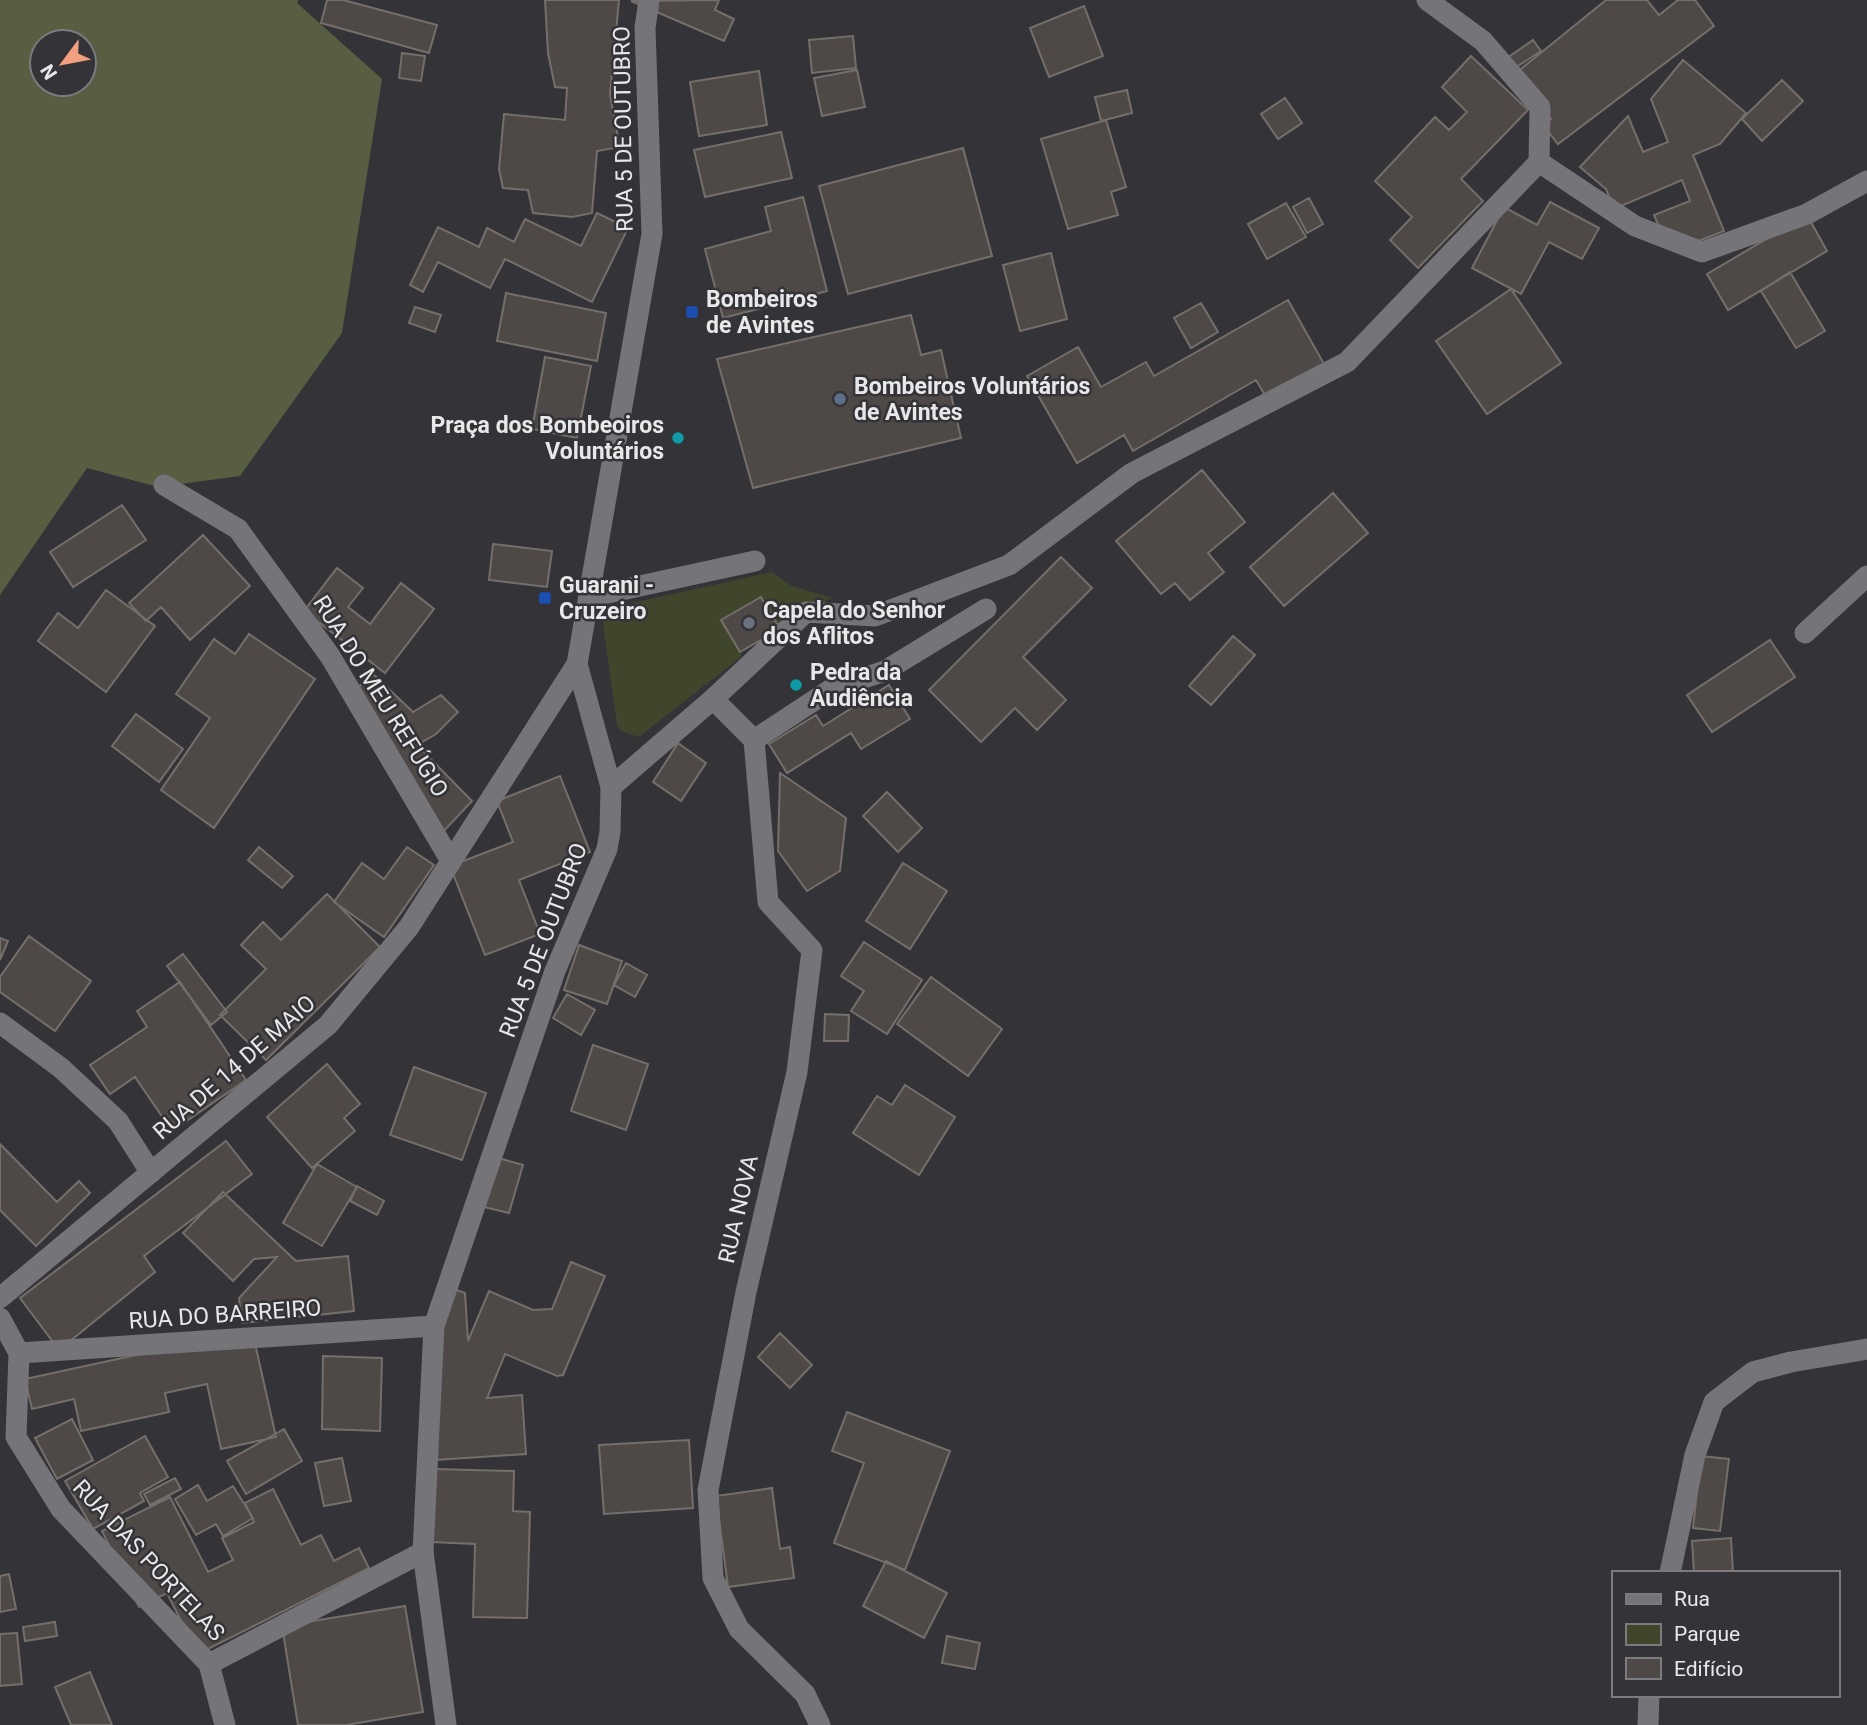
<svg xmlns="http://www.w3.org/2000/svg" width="1867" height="1725" font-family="Roboto,sans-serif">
<rect width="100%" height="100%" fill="#343337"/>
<path fill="#40462b" d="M 772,572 L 792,586 L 833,598 L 794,613 L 780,629 L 740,652 L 742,656 L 639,737 L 621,731 L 617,725 L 603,623 L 610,611 L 623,605 Z"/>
<path fill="#575e41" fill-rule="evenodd" d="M 0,0 L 298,0 L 297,3 L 382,79 L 342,333 L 240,476 L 158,487 L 87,468 L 0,595 ZM 42,42 L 84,42 L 84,84 L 42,84 Z"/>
<path fill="#4e4846" stroke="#756f6c" stroke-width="2" d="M 327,0 L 343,0 L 437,25 L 429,53 L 321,23 Z
M 545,0 L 619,0 L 610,95 L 620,147 L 597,151 L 592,213 L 572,217 L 533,213 L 528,190 L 503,188 L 499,169 L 504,114 L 565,120 L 567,88 L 555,87 L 548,53 Z
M 719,0 L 715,10 L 734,19 L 724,41 L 631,1 Z
M 1606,0 L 1647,0 L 1659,15 L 1678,0 L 1695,0 L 1714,26 L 1558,144 L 1543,125 L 1551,119 L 1516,73 Z
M 1084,6 L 1103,56 L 1049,77 L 1030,28 Z
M 853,36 L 856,68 L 812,73 L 809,40 Z
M 1533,40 L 1541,51 L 1515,68 L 1507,58 Z
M 402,53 L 425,56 L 421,81 L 399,78 Z
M 1471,56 L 1528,110 L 1461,179 L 1483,201 L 1418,268 L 1390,240 L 1412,217 L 1375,181 L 1435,117 L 1449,130 L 1467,112 L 1442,87 Z
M 1683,60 L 1746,113 L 1720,144 L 1693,155 L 1724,231 L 1678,249 L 1663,236 L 1654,215 L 1690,201 L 1682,180 L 1614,209 L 1606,189 L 1580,167 L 1628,116 L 1643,152 L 1668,142 L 1651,99 Z
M 857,70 L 865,107 L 822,116 L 814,78 Z
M 759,71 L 767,125 L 699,136 L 690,82 Z
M 1782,80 L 1803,101 L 1762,141 L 1742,119 Z
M 1127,90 L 1132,113 L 1101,121 L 1095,97 Z
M 1285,98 L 1302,123 L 1278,139 L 1261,114 Z
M 1106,120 L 1126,187 L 1111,192 L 1118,215 L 1068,229 L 1041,139 Z
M 781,132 L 792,178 L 705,197 L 694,150 Z
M 963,148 L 992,256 L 848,294 L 819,186 Z
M 803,197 L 827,291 L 723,318 L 705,249 L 771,231 L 765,207 Z
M 1309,198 L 1323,224 L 1307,233 L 1293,207 Z
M 1550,202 L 1599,228 L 1582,259 L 1549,242 L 1521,294 L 1472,268 L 1504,207 L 1537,225 Z
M 1286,203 L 1306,237 L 1267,259 L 1248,224 Z
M 597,213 L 628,228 L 592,302 L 505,259 L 490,288 L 438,262 L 423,292 L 410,285 L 438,227 L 479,247 L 487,228 L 514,242 L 525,219 L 581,246 Z
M 1807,215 L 1827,251 L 1728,310 L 1707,274 Z
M 1051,253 L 1067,319 L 1020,331 L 1003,265 Z
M 1790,272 L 1825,331 L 1796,348 L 1761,291 Z
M 1511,289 L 1561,363 L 1487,414 L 1436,341 Z
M 506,293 L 606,313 L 597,361 L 497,341 Z
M 1288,300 L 1324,364 L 1266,397 L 1256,380 L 1133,451 L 1124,435 L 1077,463 L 1027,376 L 1078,347 L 1101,387 L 1146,362 L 1154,376 Z
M 1201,303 L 1218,332 L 1191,348 L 1174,318 Z
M 415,307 L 441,315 L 435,332 L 409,323 Z
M 911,315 L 921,355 L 941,350 L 961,438 L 753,488 L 717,359 Z
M 545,357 L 591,366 L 577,438 L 532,429 Z
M 1202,470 L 1245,522 L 1208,553 L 1224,572 L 1190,600 L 1175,583 L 1161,594 L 1116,541 Z
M 1333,493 L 1368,533 L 1284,606 L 1250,567 Z
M 122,505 L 146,540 L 73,587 L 50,552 Z
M 203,535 L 250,586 L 190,640 L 161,607 L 146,621 L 129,603 Z
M 493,544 L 552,551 L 547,587 L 489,580 Z
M 1061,557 L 1092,588 L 1023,657 L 1066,700 L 1037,730 L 1015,708 L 981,742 L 929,690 Z
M 337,568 L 363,588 L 348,607 L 370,624 L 401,583 L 434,609 L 385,673 L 304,611 Z
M 106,590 L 155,626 L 106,692 L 38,641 L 58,613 L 78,628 Z
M 761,597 L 780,629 L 740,652 L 721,620 Z
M 249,634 L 315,679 L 214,828 L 161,790 L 210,718 L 176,694 L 214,639 L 235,654 Z
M 1233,636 L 1255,655 L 1211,705 L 1189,686 Z
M 1770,640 L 1795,677 L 1712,732 L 1687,695 Z
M 372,673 L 413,712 L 441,695 L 458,712 L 436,734 L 417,745 L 472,801 L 441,834 L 352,694 Z
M 889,685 L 910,719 L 861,749 L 851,733 L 787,773 L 769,744 L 816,715 L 823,726 Z
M 136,714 L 183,749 L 159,782 L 112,746 Z
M 678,743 L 706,763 L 681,801 L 653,782 Z
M 780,773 L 846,818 L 840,871 L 807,891 L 778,851 Z
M 560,776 L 590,852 L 519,880 L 540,934 L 485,955 L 450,866 L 513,842 L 497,801 Z
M 887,792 L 922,828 L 898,852 L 863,816 Z
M 259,847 L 293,876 L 282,888 L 248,860 Z
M 407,847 L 434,865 L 384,937 L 334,902 L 362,863 L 384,879 Z
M 903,863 L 947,891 L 910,949 L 866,921 Z
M 327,894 L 380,947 L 266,1060 L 220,1015 L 266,969 L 241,945 L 263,922 L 281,940 Z
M 29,936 L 91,981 L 55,1031 L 0,992 L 0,977 Z
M 0,938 L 8,941 L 0,960 Z
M 864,942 L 922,980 L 887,1034 L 851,1011 L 864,991 L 841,976 Z
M 579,945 L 622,961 L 607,1004 L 564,990 Z
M 183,954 L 227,1012 L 211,1025 L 167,966 Z
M 626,963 L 647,975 L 635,997 L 614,985 Z
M 931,977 L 1002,1029 L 968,1076 L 897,1024 Z
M 180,982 L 246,1080 L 172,1131 L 135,1077 L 110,1094 L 90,1065 L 147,1027 L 137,1011 Z
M 567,994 L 595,1010 L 581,1035 L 553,1018 Z
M 825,1014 L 849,1015 L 848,1041 L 824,1041 Z
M 593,1045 L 648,1064 L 626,1130 L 571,1111 Z
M 327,1064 L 360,1104 L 344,1118 L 355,1131 L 312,1168 L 267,1117 Z
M 414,1067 L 486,1093 L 462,1160 L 390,1135 Z
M 905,1085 L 955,1117 L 919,1175 L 853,1133 L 877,1096 L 892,1105 Z
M 226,1141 L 252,1174 L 144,1256 L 155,1272 L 59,1350 L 20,1298 Z
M 0,1144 L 57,1202 L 79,1181 L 90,1193 L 36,1246 L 0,1210 Z
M 498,1158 L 523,1165 L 509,1213 L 484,1207 Z
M 317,1164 L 357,1187 L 322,1246 L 283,1223 Z
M 357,1186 L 384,1201 L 377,1215 L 350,1201 Z
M 223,1192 L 296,1261 L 348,1256 L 354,1311 L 242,1323 L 239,1298 L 277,1257 L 254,1259 L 233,1281 L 183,1233 Z
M 571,1262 L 605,1276 L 563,1375 L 557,1376 L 505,1354 L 487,1398 L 522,1395 L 526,1454 L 436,1460 L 428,1351 L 454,1289 L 465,1293 L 468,1341 L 489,1291 L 533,1310 L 552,1309 Z
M 252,1330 L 276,1437 L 221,1449 L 207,1384 L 165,1393 L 169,1412 L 81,1431 L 74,1399 L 32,1409 L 25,1379 Z
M 780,1333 L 812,1365 L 790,1388 L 758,1357 Z
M 323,1356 L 382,1358 L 380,1431 L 322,1429 Z
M 847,1412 L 950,1451 L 905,1570 L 834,1543 L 864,1463 L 832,1451 Z
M 72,1419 L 93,1460 L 57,1479 L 35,1438 Z
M 284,1429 L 302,1461 L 246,1494 L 227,1461 Z
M 145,1436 L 168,1477 L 140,1493 L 144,1501 L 93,1529 L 65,1481 Z
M 689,1440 L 693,1508 L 604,1514 L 599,1445 Z
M 1701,1456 L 1729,1459 L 1720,1531 L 1693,1528 Z
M 342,1458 L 351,1501 L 324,1506 L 315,1463 Z
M 434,1469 L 514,1471 L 513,1511 L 530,1512 L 527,1618 L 473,1617 L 475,1544 L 431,1542 Z
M 175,1478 L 181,1489 L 150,1505 L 144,1494 Z
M 198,1485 L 207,1501 L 233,1486 L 253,1518 L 223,1536 L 216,1524 L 196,1535 L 175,1499 Z
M 772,1488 L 780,1549 L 790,1547 L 794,1578 L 728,1587 L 716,1496 Z
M 273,1489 L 301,1545 L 321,1535 L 334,1561 L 359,1548 L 369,1568 L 198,1654 L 167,1593 L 139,1607 L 102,1531 L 170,1497 L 208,1572 L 233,1560 L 222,1538 L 254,1522 L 245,1503 Z
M 1731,1538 L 1733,1573 L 1694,1573 L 1692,1541 Z
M 886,1561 L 947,1593 L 924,1638 L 863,1606 Z
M 9,1574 L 16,1609 L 0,1612 L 0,1576 Z
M 405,1606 L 423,1712 L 346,1725 L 298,1725 L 282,1626 Z
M 55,1622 L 57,1636 L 25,1641 L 23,1627 Z
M 17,1633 L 22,1684 L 0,1686 L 0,1634 Z
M 947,1636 L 980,1643 L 975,1669 L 942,1663 Z
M 90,1672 L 112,1725 L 71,1725 L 55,1687 Z"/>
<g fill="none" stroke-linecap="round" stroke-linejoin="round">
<path stroke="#757479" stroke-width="21" d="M 589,597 L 755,561
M 1805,633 L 1867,576
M 754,740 L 833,688 L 885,671 L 986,609"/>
<path stroke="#757479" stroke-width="21" d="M 1427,0 L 1483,41 L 1540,107 L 1539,162
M 1539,162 L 1635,226 L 1702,252 L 1807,214 L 1867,181
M 164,485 L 238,529 L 330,656 L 451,861
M 713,699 L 754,740 L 768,902 L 812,950 L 797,1072 L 746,1292 L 708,1490 L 713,1578 L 739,1629 L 805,1694 L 820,1725
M 611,787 L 713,699 L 806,612 L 875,616 L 1009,565 L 1132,473 L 1347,362 L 1539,162
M 0,1023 L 61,1068 L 118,1121 L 151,1173
M 0,1298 L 328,1025 L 409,927 L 577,664
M 0,1318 L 19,1353 L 16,1437 L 61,1509 L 209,1664 L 225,1725
M 19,1353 L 434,1326
M 209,1664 L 423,1552"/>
<path stroke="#757479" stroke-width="21" d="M 1670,1573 L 1695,1455 L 1714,1402 L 1753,1372 L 1791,1362 L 1867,1349
M 446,1725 L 423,1552 L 434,1326 L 555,971 L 607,849 L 610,832 L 611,787 L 577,664 L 652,234 L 645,28 L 649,0
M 1648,1725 L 1649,1695"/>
</g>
<g fill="#1a4fb4" stroke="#343337" stroke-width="2.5">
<rect x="685" y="305" width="14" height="14" rx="3.5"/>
<rect x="538" y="591" width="14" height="14" rx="3.5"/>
</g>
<circle fill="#5c6f8a" stroke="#343337" stroke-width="2.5" cx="840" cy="399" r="7"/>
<g fill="#0f9aa8" stroke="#343337" stroke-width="2.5">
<circle cx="678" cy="438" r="7"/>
<circle cx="796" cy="685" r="7"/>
</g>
<circle fill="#6b7280" stroke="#343337" stroke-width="2.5" cx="749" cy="623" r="7"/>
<g text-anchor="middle" stroke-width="5" stroke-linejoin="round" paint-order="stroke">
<g font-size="23" fill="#e8e8eb" stroke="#343337">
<text transform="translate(623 129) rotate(-91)" y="8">RUA 5 DE OUTUBRO</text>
<text transform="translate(381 696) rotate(58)" y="8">RUA DO MEU REFÚGIO</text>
<text transform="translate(543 940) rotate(-69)" y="8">RUA 5 DE OUTUBRO</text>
<text transform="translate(234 1067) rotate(-41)" y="8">RUA DE 14 DE MAIO</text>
<text transform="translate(738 1209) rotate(-77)" y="8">RUA NOVA</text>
<text transform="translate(225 1314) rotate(-4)" y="8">RUA DO BARREIRO</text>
<text transform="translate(149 1560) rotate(47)" y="8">RUA DAS PORTELAS</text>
</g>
<g font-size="23" font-weight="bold" fill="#e8e8eb" stroke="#343337" text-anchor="start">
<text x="706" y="307">Bombeiros<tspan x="706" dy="26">de Avintes</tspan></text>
<text x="854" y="394">Bombeiros Voluntários<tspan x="854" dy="26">de Avintes</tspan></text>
<text x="664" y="433" text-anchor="end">Praça dos Bombeoiros<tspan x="664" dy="26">Voluntários</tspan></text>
<text x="559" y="593">Guarani -<tspan x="559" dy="26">Cruzeiro</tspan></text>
<text x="763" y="618">Capela do Senhor<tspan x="763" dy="26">dos Aflitos</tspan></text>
<text x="810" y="680">Pedra da<tspan x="810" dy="26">Audiência</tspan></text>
</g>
</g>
<rect x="1612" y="1571" width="228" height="126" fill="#343337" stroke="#7c7b7f" stroke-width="2"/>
<rect x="1626" y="1594" width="35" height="10" fill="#757479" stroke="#7c7b7f" stroke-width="2"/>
<text x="1674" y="1606" font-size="21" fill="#e8e8eb">Rua</text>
<rect x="1626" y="1624" width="35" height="21" fill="#40462b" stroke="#7c7b7f" stroke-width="2"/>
<text x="1674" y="1641" font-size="21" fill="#e8e8eb">Parque</text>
<rect x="1626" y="1658" width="35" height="21" fill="#4e4846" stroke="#7c7b7f" stroke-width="2"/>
<text x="1674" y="1676" font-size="21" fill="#e8e8eb">Edifício</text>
<g transform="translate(63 63) rotate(238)"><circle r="33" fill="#343337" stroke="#7c7b7f" stroke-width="2"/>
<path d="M0-5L12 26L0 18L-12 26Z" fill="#f2a07f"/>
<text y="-10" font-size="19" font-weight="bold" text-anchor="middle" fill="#e8e8eb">N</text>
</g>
</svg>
